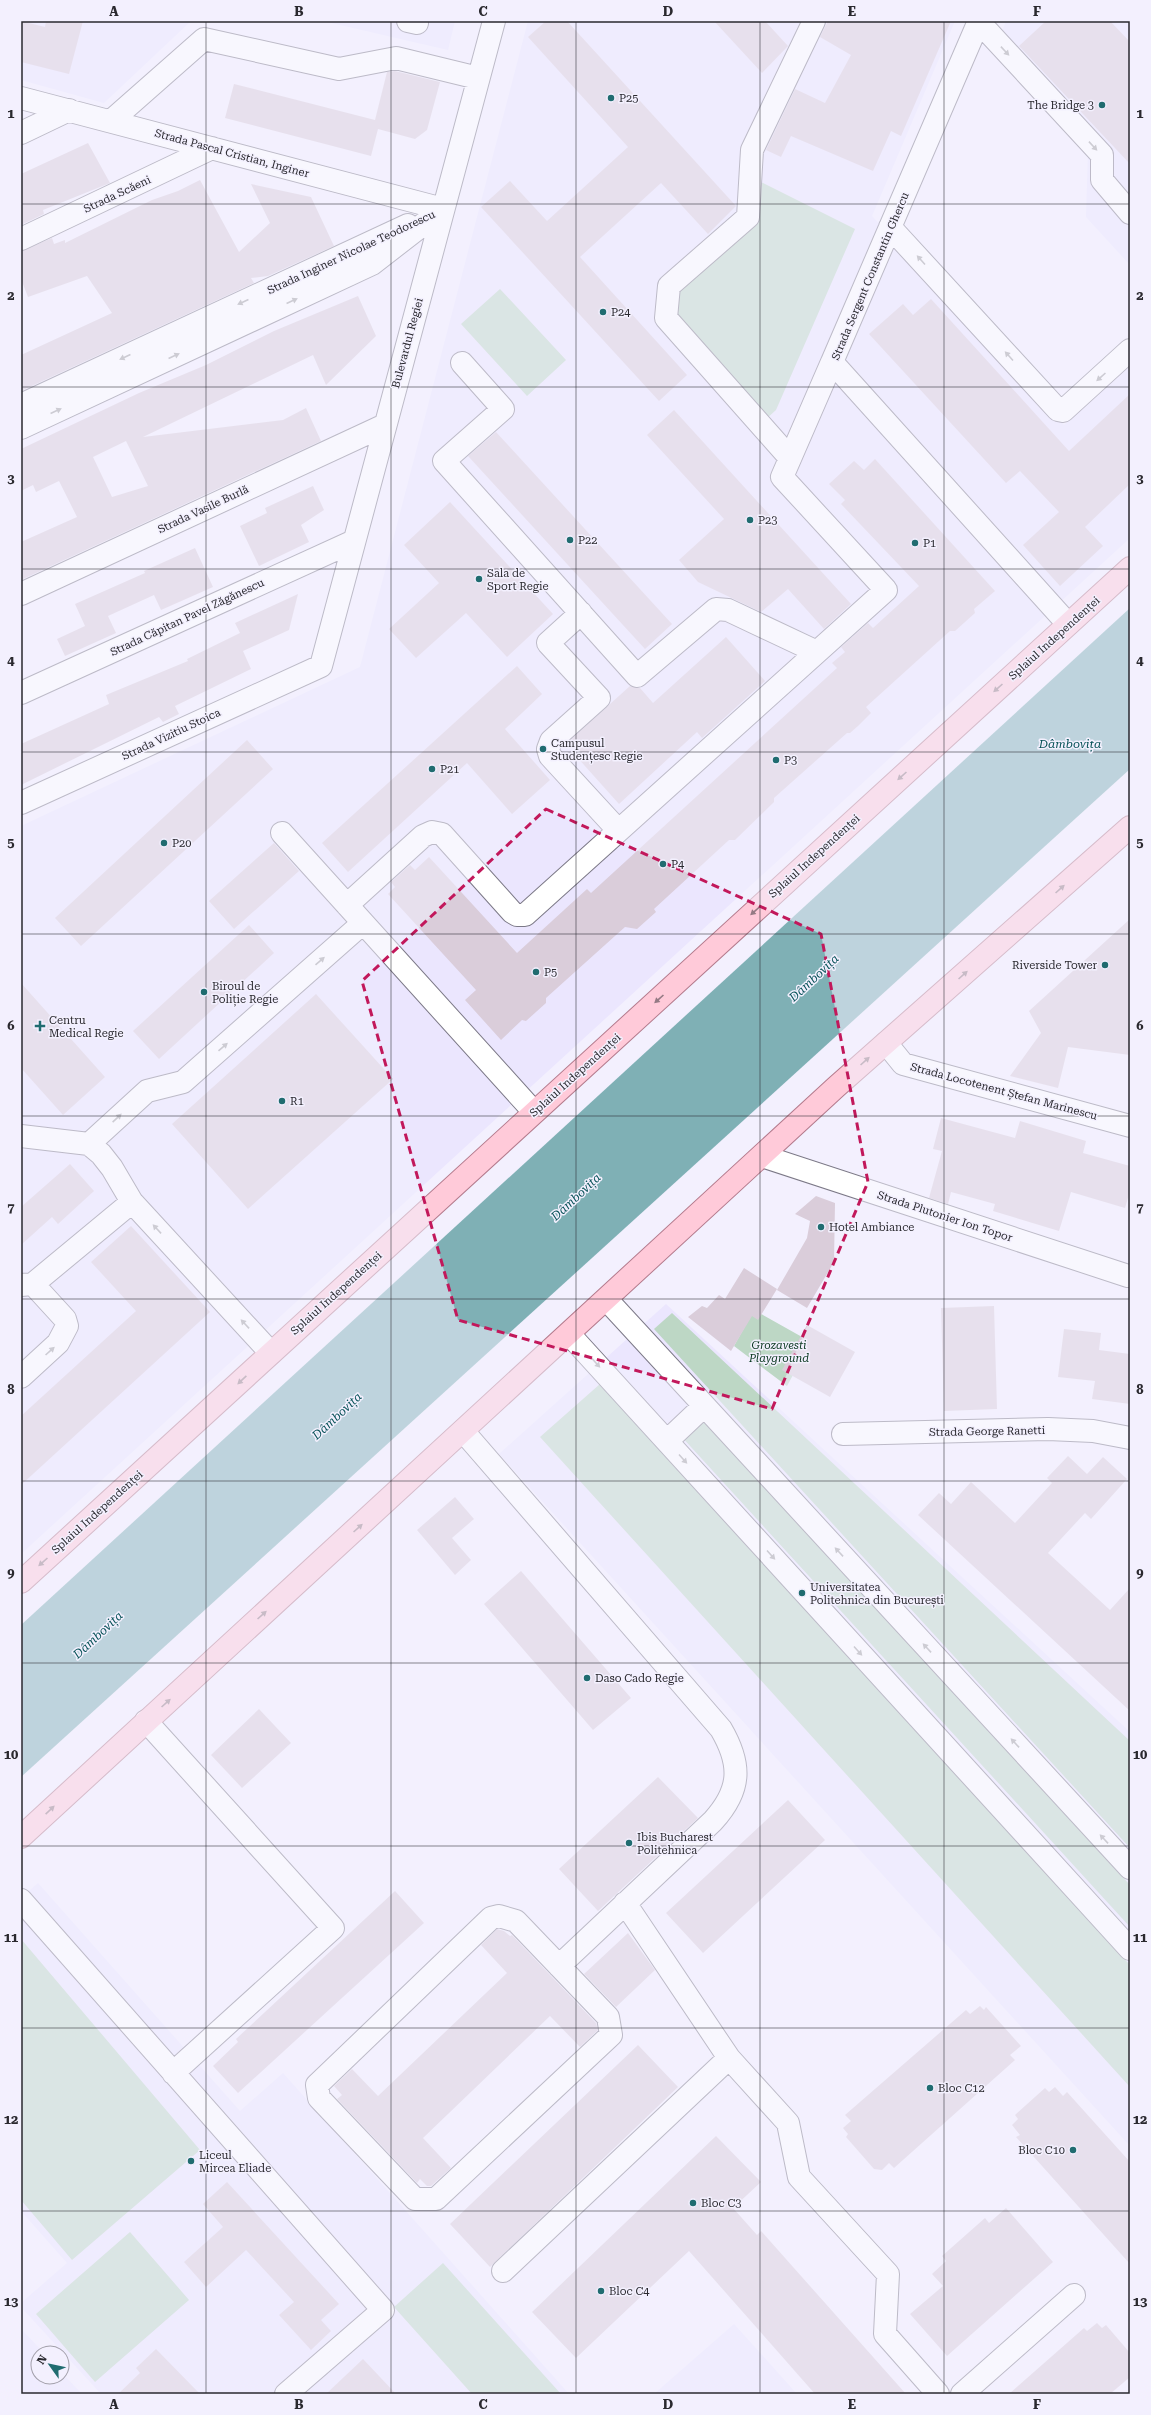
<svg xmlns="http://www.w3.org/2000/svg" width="1151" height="2415" font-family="'Roboto Serif',serif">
<rect width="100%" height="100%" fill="#f3f0fe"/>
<path fill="#ebe6fe" d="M 21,21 L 191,21 L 104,103 L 21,80 Z
M 323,21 L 455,21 L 448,50 Z
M 528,21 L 955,21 L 872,216 L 1064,425 L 1130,364 L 1130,538 L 21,1554 L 21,826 L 360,667 Z
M 1006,21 L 1130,21 L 1130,265 L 1086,217 L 1088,152 L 994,53 Z
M 666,1304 L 1130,1732 L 1130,2146 L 499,1454 Z
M 38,1883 L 240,2111 L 283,2073 L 569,2394 L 101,2394 L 21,2307 L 21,2303 L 67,2263 L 21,2211 L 21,1898 Z
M 734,2324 L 797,2394 L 654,2394 Z
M 21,2329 L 44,2353 L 38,2353 L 38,2377 L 62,2377 L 62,2373 L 82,2394 L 21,2394 Z"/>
<path fill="#bdd7c5" d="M 759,181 L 855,229 L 776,410 L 765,420 L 671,312 L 678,288 L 758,218 Z
M 500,289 L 566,360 L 527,396 L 461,324 Z
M 754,1310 L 811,1342 L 787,1386 L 734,1346 Z
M 672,1313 L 1130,1741 L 1130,1848 L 654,1329 Z
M 600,1384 L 1130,1965 L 1130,2087 L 540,1437 Z
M 700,1417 L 1130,1885 L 1130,1927 L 680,1435 Z
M 21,1939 L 200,2150 L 72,2260 L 21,2200 Z
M 130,2232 L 189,2300 L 95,2382 L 36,2314 Z
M 443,2263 L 561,2394 L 472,2394 L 394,2307 Z"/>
<path fill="#7fb0b5" d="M 1130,608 L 1130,769 L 21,1777 L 21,1625 Z"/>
<path fill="#dacdda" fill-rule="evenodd" d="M 21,21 L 45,27 L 46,21 L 83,21 L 69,74 L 21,62 Z
M 546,21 L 567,21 L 736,206 L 708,234 L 661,183 L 580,257 L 687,375 L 659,401 L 481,207 L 510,181 L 547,221 L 628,147 L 528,37 Z
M 714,21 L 765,21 L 788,46 L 762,73 Z
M 828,21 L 951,21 L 901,136 L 891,131 L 873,171 L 791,136 L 781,157 L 766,150 L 795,89 L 825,103 L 851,55 L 820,37 Z
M 1046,21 L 1110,21 L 1130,42 L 1130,164 L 1019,46 Z
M 395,71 L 440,82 L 427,130 L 415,139 L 378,129 L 371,156 L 225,118 L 234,84 L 375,120 L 387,72 Z
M 88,143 L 110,183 L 43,210 L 44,214 L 21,225 L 21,174 Z
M 200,180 L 239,252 L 270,223 L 251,184 L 311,197 L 334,246 L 268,276 L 251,278 L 254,283 L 21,391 L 21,355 L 112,313 L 87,276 L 28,297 L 21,279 L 21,251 L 52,238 L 54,244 L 65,240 L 65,243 L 152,200 L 178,191 Z
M 358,296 L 376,336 L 326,385 L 313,355 L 143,437 L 283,420 L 306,408 L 321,441 L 21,580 L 21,542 L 77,517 L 59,481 L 36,492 L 33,485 L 21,491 L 21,449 L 139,393 L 206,365 L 274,331 ZM 126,441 L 148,486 L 112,497 L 93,457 Z
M 931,299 L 1069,451 L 1130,394 L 1130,484 L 1085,527 L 1103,546 L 1060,586 L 1023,545 L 1059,512 L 1020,471 L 1006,483 L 869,334 L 903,304 L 913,315 Z
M 674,410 L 851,604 L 824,629 L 788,589 L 761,612 L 698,582 L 679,560 L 724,519 L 647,435 Z
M 496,432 L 672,624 L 645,649 L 468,456 Z
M 875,459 L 995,591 L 974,609 L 975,613 L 955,631 L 950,631 L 866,707 L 871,713 L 858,726 L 850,733 L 847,733 L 774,798 L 774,802 L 735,840 L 729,840 L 654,909 L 656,912 L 637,929 L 625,927 L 546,998 L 546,1003 L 526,1021 L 522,1020 L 501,1040 L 465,1000 L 476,990 L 388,894 L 395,887 L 391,882 L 410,865 L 415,870 L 429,857 L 517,953 L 587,889 L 591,893 L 837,668 L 832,663 L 845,652 L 841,647 L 868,623 L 873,628 L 919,586 L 841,504 L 845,500 L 829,484 L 854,461 L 864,470 Z
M 313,486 L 324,510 L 301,525 L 309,542 L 259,566 L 240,526 L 267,513 L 265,508 Z
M 450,502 L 553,614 L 507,657 L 466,613 L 416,658 L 389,629 L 439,583 L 404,545 Z
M 195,548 L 213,587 L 161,610 L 154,595 L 108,616 L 116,633 L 65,656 L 57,639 L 85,626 L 75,604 L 145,573 L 144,571 Z
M 298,594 L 289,630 L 243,651 L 251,669 L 175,706 L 179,714 L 163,722 L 159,717 L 21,785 L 21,744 L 109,704 L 106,695 L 188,661 L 187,659 L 240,633 L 235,623 Z
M 726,637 L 765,681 L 702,738 L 697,732 L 619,804 L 576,756 L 581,752 L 570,740 L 630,686 L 640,688 L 653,703 Z
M 517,666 L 542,694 L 505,729 L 550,780 L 512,814 L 467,763 L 348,872 L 322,843 Z
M 247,740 L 273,769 L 81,946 L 55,918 Z
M 274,843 L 299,871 L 234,929 L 209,901 Z
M 1130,919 L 1130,1055 L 1068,1047 L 1058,1088 L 1010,1076 L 1041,1033 L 1029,1011 Z
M 249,925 L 274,953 L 159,1059 L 133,1031 Z
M 21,983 L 105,1077 L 63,1115 L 21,1068 Z
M 316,994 L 393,1079 L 248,1209 L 172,1124 Z
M 941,1118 L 1015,1138 L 1020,1121 L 1086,1141 L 1083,1153 L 1130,1166 L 1130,1191 L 1125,1208 L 1071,1192 L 1059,1231 L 993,1211 L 995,1204 L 951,1192 L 948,1204 L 929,1198 L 942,1151 L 933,1149 Z
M 70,1164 L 94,1191 L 58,1224 L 52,1217 L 21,1245 L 21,1207 Z
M 816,1196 L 835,1203 L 834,1262 L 807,1308 L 777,1290 L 807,1238 L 810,1221 L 795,1214 Z
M 131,1226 L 210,1312 L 21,1485 L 21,1416 L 136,1311 L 91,1262 Z
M 744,1268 L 777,1289 L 758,1320 L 752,1316 L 731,1351 L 688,1317 L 702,1306 L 707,1308 L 719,1295 L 725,1299 Z
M 994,1306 L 997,1409 L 944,1411 L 941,1308 Z
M 807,1325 L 855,1352 L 830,1397 L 782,1370 Z
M 1064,1329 L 1101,1333 L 1099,1350 L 1130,1354 L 1130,1404 L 1092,1399 L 1095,1381 L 1058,1377 Z
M 1068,1456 L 1087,1474 L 1103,1457 L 1127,1479 L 1091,1519 L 1085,1513 L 1048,1553 L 1110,1610 L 1130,1588 L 1130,1711 L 918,1515 L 939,1493 L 951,1504 L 971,1482 L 1015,1523 L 1052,1483 L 1047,1478 Z
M 455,1497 L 474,1519 L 452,1538 L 471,1560 L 455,1575 L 417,1530 Z
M 521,1571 L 631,1698 L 593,1730 L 484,1604 Z
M 259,1709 L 291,1743 L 242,1788 L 211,1755 Z
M 658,1777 L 698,1818 L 598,1911 L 559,1869 Z
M 788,1800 L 825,1840 L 703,1953 L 666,1913 Z
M 395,1891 L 424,1923 L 238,2093 L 213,2066 L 238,2042 L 236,2039 Z
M 497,1929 L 504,1931 L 510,1936 L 512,1935 L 596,2023 L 598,2030 L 580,2047 L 550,2016 L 423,2138 L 451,2168 L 431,2186 L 427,2186 L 420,2179 L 417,2183 L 337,2099 L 342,2095 L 334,2086 L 352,2069 L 378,2096 L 507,1973 L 481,1945 Z
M 628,1933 L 655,1970 L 616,2007 L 584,1974 Z
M 980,2006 L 984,2010 L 986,2007 L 1021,2046 L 1010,2055 L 1015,2060 L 894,2168 L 889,2163 L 882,2170 L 874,2169 L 846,2137 L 848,2134 L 843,2128 L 851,2121 L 845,2115 L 966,2010 L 970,2014 Z
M 638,2045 L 678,2087 L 490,2267 L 450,2224 Z
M 1055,2087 L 1063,2096 L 1067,2092 L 1130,2162 L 1130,2264 L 1016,2137 L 1020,2135 L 1012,2125 L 1018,2119 L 1015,2115 L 1045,2088 L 1049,2092 Z
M 716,2136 L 761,2182 L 733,2208 L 757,2235 L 761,2231 L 906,2394 L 815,2394 L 689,2251 L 576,2358 L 532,2312 Z
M 227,2182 L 339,2304 L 321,2320 L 331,2331 L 311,2350 L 279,2315 L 294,2302 L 246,2250 L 206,2287 L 184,2262 L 223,2227 L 203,2204 Z
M 1006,2208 L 1053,2262 L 947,2356 L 910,2314 L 943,2286 L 932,2274 L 946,2261 L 942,2256 L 985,2218 L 989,2223 Z
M 1097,2323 L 1102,2328 L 1106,2325 L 1130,2353 L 1130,2377 L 1110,2394 L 1009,2394 L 1084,2328 L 1087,2331 Z
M 156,2349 L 200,2394 L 118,2394 L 140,2373 L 136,2368 Z
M 363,2359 L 396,2394 L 326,2394 Z"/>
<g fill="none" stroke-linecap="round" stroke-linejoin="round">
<g stroke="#7c7987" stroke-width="24">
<path id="minor" d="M 408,21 L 417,23 L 417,21
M 979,21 L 832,362 L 1068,624
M 979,22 L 1102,155 L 1102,180 L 1130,213
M 21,98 L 443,209
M 111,121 L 204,39 L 339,69 L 396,58 L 478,78
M 21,133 L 69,110
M 890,227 L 1058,410 L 1063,411 L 1130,350
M 21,239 L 212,148
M 462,363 L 503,409 L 444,461 L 637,676 L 716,609 L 728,610 L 817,652
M 21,405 L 408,225
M 21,428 L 372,264 L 443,209
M 790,458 L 666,318 L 669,286 L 748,217 L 752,150 L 814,21
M 21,594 L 385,425
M 581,613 L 548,643 L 599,698 L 551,741 L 548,749 L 550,756 L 618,830
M 21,693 L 354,541
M 21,803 L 321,666 L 494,21
M 282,833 L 534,1112
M 347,905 L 423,836 L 432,832 L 442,834 L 512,912 L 517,915 L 525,915 L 886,590 L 782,477 L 832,362
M 886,1043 L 903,1064 L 1130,1126
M 21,1136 L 89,1144 L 101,1154 L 112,1168 L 132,1202 L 271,1353
M 89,1144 L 147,1091 L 183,1082 L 363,923
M 762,1156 L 1128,1276
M 21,1285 L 33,1284 L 132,1202
M 607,1300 L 1130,1868
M 569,1334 L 1130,1949
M 21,1377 L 58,1343 L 67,1326 L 65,1319 L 33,1284
M 463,1431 L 721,1729 C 742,1765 741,1790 713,1821 L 559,1966
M 843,1434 L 1048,1429 L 1093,1431 L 1130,1438
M 667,1441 L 704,1406
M 146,1721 L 333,1928 L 173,2073
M 21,1900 L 383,2310 L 286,2394
M 625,1903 L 729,2058 L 788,2123 L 799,2177 L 888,2274 L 885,2334 L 938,2394
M 499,1916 L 516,1921 L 608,2017 L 611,2035 L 436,2199 L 415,2199 L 319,2098 L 317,2085 L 491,1918 Z
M 503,2271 L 729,2058
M 962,2394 L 1074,2295"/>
</g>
<g stroke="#b47b8d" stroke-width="24">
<path id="major" d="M 21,1582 L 1130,568
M 21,1837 L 836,1087 L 1130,827"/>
</g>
<use href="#minor" stroke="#fff" stroke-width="22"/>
<use href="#major" stroke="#ffcad9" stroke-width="22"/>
</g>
<defs><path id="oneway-solid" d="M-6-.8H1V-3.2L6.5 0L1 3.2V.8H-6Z"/></defs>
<g fill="#9f9fa1">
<use href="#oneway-solid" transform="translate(1005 51) rotate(47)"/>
<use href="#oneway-solid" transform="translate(1093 146) rotate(47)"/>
<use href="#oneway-solid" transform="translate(921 260) rotate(-132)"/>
<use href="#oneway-solid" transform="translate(292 301) rotate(-25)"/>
<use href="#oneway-solid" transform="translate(243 302) rotate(155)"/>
<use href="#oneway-solid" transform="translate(174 356) rotate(-25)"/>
<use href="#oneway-solid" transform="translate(1009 356) rotate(-132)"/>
<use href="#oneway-solid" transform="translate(125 357) rotate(155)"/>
<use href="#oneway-solid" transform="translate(1101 377) rotate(138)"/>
<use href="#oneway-solid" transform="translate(56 411) rotate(-25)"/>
<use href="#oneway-solid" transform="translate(320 961) rotate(-41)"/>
<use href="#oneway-solid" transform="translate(223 1047) rotate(-41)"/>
<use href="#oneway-solid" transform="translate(117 1118) rotate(-43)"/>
<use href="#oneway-solid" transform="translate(157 1229) rotate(-133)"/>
<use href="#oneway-solid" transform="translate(245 1324) rotate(-133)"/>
<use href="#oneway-solid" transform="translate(50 1351) rotate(-42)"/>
<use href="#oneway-solid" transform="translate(596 1363) rotate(48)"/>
<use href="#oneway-solid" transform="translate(683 1459) rotate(48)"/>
<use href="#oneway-solid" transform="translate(839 1552) rotate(-133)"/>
<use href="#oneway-solid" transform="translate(771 1555) rotate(48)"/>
<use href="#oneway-solid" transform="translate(927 1648) rotate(-133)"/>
<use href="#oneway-solid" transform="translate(858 1651) rotate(48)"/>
<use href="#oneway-solid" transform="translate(1015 1743) rotate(-133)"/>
<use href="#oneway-solid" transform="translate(1104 1839) rotate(-133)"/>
</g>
<g fill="#947a84">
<use href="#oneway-solid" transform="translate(998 688) rotate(138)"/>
<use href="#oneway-solid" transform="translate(902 776) rotate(138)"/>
<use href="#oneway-solid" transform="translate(1060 889) rotate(-42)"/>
<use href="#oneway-solid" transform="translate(755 911) rotate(138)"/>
<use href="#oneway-solid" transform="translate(963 975) rotate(-42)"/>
<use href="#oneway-solid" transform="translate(659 999) rotate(138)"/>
<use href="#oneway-solid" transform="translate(865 1061) rotate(-42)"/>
<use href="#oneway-solid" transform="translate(242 1380) rotate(137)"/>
<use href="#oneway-solid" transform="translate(358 1528) rotate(-42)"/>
<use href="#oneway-solid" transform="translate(43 1562) rotate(138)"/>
<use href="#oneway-solid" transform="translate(262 1615) rotate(-42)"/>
<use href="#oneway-solid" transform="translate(166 1703) rotate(-42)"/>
<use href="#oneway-solid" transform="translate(50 1810) rotate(-43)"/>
</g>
<path d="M0 0H1151V2415H0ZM 546,809 L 821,934 L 868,1182 L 772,1409 L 458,1320 L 362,981 Z" fill="#f3f0fe" fill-opacity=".55" fill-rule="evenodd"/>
<path fill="none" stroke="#c2185b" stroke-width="3" stroke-dasharray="8 5" stroke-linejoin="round" d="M 546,809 L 821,934 L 868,1182 L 772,1409 L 458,1320 L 362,981 Z"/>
<path fill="none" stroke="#2a292f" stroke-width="1" stroke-opacity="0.55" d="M 206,21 L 206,2394M 391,21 L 391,2394M 576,21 L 576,2394M 760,21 L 760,2394M 944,21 L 944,2394M 21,204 L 1130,204M 21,387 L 1130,387M 21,569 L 1130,569M 21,752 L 1130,752M 21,934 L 1130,934M 21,1116 L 1130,1116M 21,1299 L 1130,1299M 21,1481 L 1130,1481M 21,1663 L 1130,1663M 21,1846 L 1130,1846M 21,2028 L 1130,2028M 21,2211 L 1130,2211"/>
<g fill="#206c70" stroke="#f3f0fe" stroke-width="1.5">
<circle cx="611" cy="98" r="4"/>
<circle cx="1102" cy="105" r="4"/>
<circle cx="603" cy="312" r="4"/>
<circle cx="750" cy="520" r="4"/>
<circle cx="570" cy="540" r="4"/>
<circle cx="915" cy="543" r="4"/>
<circle cx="479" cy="579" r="4"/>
<circle cx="543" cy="749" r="4"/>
<circle cx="776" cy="760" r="4"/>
<circle cx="432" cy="769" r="4"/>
<circle cx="164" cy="843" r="4"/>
<circle cx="663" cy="864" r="4"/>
<circle cx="1105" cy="965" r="4"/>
<circle cx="536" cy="972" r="4"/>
<circle cx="204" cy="992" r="4"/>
<path d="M38 1020h4v4h4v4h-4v4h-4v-4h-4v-4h4z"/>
<circle cx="282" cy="1101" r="4"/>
<circle cx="821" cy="1227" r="4"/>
<circle cx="802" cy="1593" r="4"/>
<circle cx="587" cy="1678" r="4"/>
<circle cx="629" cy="1843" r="4"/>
<circle cx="930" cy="2088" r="4"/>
<circle cx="1073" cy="2150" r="4"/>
<circle cx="191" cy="2161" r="4"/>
<circle cx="693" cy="2203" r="4"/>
<circle cx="601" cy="2291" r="4"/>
</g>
<g text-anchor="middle" stroke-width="3" stroke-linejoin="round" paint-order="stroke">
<g font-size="11" fill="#2a292f" stroke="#f3f0fe" text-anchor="start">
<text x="619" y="102">P25</text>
<text x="1094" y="109" text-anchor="end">The Bridge 3</text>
<text x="611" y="316">P24</text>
<text x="758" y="524">P23</text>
<text x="578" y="544">P22</text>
<text x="923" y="547">P1</text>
<text x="487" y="577">Sala de<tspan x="487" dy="13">Sport Regie</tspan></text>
<text x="551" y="747">Campusul<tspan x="551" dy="13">Studențesc Regie</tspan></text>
<text x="784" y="764">P3</text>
<text x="440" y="773">P21</text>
<text x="172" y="847">P20</text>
<text x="671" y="868">P4</text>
<text x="1097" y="969" text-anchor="end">Riverside Tower</text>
<text x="544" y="976">P5</text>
<text x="212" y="990">Biroul de<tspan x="212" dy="13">Poliție Regie</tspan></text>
<text x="49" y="1024">Centru<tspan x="49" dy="13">Medical Regie</tspan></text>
<text x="290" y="1105">R1</text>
<text x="829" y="1231">Hotel Ambiance</text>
<text x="810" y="1591">Universitatea<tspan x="810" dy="13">Politehnica din București</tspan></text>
<text x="595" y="1682">Daso Cado Regie</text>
<text x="637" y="1841">Ibis Bucharest<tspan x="637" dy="13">Politehnica</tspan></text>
<text x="938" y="2092">Bloc C12</text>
<text x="1065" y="2154" text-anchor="end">Bloc C10</text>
<text x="199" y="2159">Liceul<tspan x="199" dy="13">Mircea Eliade</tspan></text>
<text x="701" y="2207">Bloc C3</text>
<text x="609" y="2295">Bloc C4</text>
</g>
<g font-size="11" fill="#2a292f" stroke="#f3f0fe">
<text transform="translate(232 153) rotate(15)" y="4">Strada Pascal Cristian, Inginer</text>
<text transform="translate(117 194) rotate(-25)" y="4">Strada Scăeni</text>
<text transform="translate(351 252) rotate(-25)" y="4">Strada Inginer Nicolae Teodorescu</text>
<text transform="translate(870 276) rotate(-67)" y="4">Strada Sergent Constantin Ghercu</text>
<text transform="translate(407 343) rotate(-75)" y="4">Bulevardul Regiei</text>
<text transform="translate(203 509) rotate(-25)" y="4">Strada Vasile Burlă</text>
<text transform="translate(187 617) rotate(-25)" y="4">Strada Căpitan Pavel Zăgănescu</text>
<text transform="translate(1054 638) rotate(-42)" y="4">Splaiul Independenței</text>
<text transform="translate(171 734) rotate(-25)" y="4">Strada Vizitiu Stoica</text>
<text transform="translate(814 856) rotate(-42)" y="4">Splaiul Independenței</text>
<text transform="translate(575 1075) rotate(-42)" y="4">Splaiul Independenței</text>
<text transform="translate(1004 1091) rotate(15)" y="4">Strada Locotenent Ștefan Marinescu</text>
<text transform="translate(945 1216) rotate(18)" y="4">Strada Plutonier Ion Topor</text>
<text transform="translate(336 1293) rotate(-42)" y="4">Splaiul Independenței</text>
<text transform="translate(987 1431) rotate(-1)" y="4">Strada George Ranetti</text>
<text transform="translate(97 1512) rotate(-42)" y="4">Splaiul Independenței</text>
</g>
<g font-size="11" font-style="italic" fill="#07361d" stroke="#f3f0fe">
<text x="779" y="1349">Grozavesti<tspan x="779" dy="13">Playground</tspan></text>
</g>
<g font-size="12" font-style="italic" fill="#085258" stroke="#f3f0fe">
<text x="1070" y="748">Dâmbovița</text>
<text transform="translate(814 978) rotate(-43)" y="4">Dâmbovița</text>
<text transform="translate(576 1197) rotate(-43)" y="4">Dâmbovița</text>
<text transform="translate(337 1416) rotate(-43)" y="4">Dâmbovița</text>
<text transform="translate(98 1635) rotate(-43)" y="4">Dâmbovița</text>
</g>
</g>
<rect width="1151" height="2415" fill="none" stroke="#f3f0fe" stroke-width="44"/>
<g transform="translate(50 2365) rotate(303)"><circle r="19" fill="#f3f0fe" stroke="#a3a0ab"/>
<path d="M0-3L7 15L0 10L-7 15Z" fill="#206c70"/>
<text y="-6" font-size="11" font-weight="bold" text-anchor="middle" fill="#2a292f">N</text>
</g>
<rect x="22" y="22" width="1107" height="2371" fill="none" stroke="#2a292f" stroke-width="1.5"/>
<g font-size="13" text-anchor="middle" font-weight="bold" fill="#2a292f">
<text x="114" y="16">A</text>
<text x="299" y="16">B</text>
<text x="483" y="16">C</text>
<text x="668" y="16">D</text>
<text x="852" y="16">E</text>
<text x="1037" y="16">F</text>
<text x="11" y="118">1</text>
<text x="1140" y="118">1</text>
<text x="11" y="300">2</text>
<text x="1140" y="300">2</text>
<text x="11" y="483">3</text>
<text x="1140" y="483">3</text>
<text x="11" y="665">4</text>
<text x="1140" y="665">4</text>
<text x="11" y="847">5</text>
<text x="1140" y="847">5</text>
<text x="11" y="1030">6</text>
<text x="1140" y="1030">6</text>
<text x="11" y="1212">7</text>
<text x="1140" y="1212">7</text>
<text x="11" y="1394">8</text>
<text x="1140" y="1394">8</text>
<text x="11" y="1577">9</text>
<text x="1140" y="1577">9</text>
<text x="11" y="1759">10</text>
<text x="1140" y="1759">10</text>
<text x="11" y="1942">11</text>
<text x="1140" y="1942">11</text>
<text x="11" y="2124">12</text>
<text x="1140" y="2124">12</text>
<text x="11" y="2306">13</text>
<text x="1140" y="2306">13</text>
<text x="114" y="2409">A</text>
<text x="299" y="2409">B</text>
<text x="483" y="2409">C</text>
<text x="668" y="2409">D</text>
<text x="852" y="2409">E</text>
<text x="1037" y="2409">F</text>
</g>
</svg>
